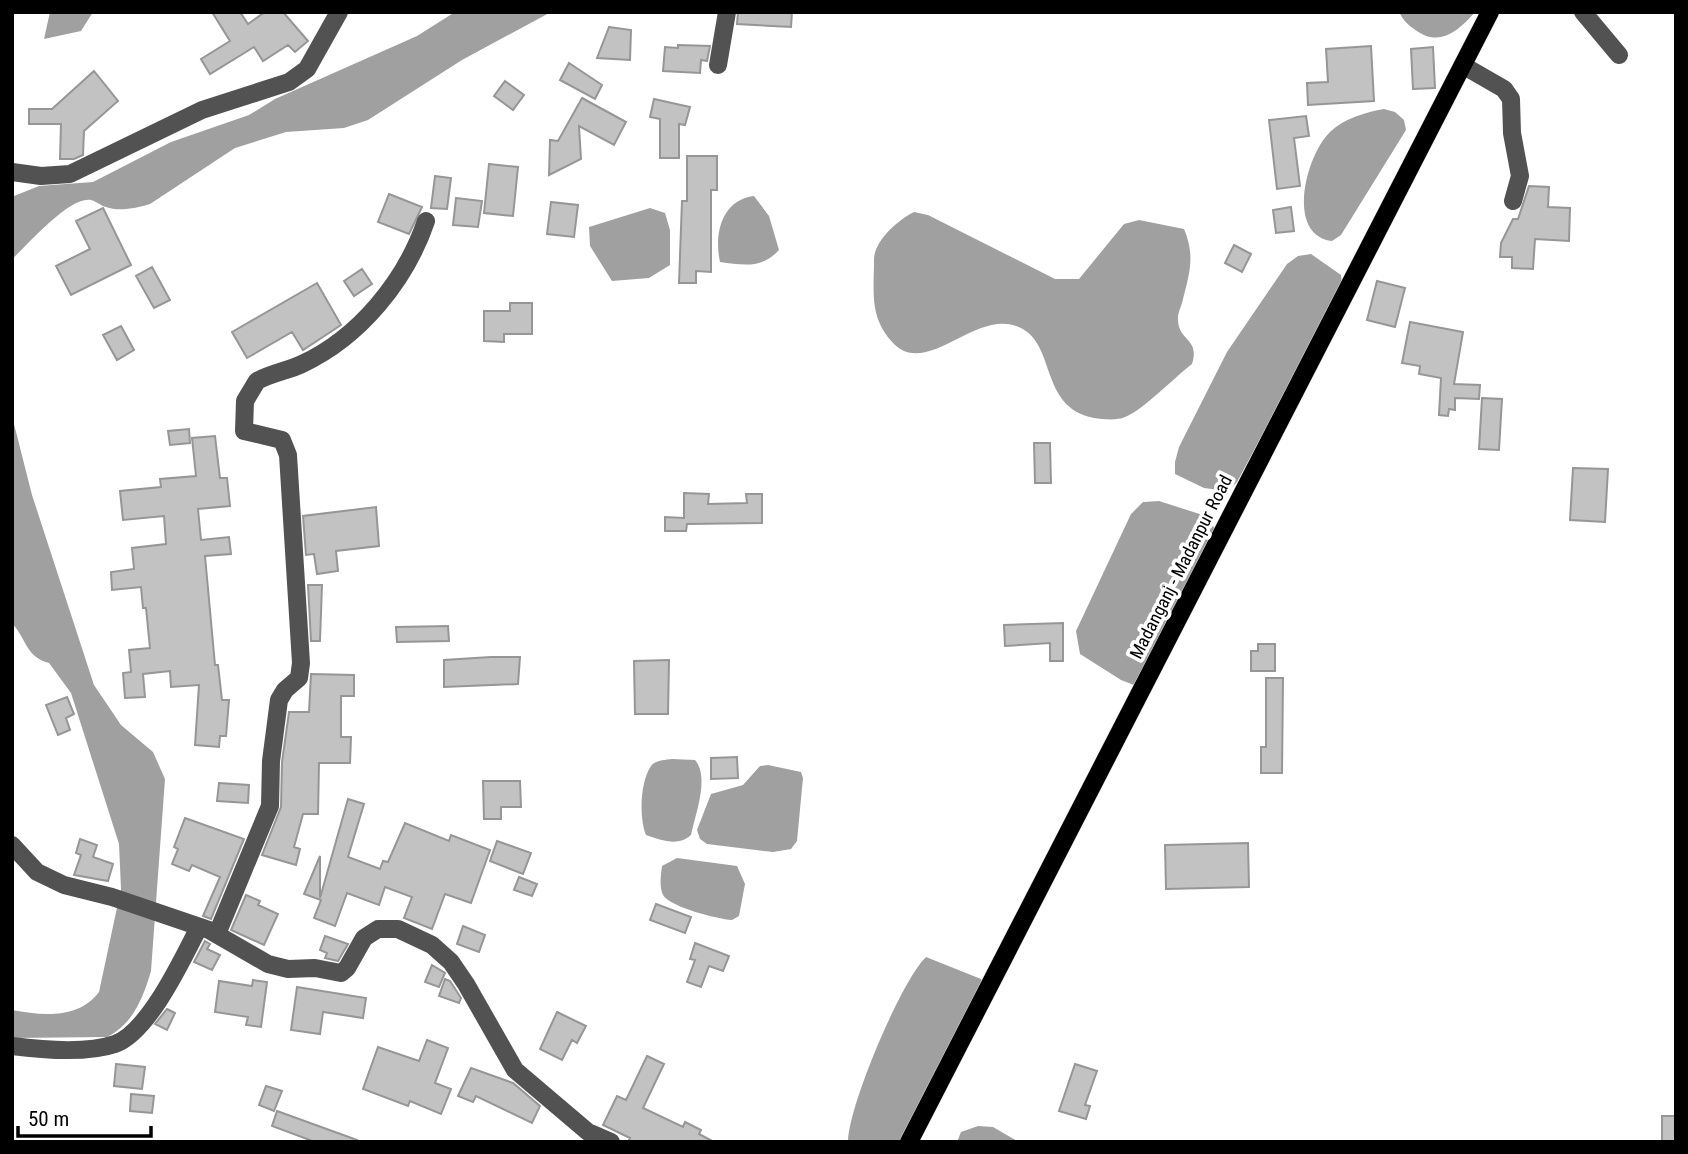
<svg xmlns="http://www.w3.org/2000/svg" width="1688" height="1154" font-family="'Roboto Condensed',sans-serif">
<rect width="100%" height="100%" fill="#fff"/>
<path fill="#a0a0a0" d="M 50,12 L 93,12 L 81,31 L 44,39 Z
M 455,12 L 551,12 L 462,60 L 368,120 L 344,128 L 286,132 L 235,148 L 150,204 C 137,208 119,212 106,207 C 101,206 96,201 91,200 C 69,196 28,245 12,259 L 14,196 L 39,186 L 93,182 L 171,142 L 249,115 L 275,99 L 417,36 Z
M 1399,12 L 1475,12 C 1458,32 1438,48 1414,29 C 1407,24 1403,20 1399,12 Z
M 1384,109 L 1395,112 L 1404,120 L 1406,130 L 1341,235 L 1332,241 C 1285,235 1306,155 1330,132 C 1343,119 1366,112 1384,109 Z
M 754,196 L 769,216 L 779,250 C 762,269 743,265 720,262 C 714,235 721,200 754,196 Z
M 650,208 L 665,213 L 670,230 L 670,265 L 649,278 L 612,281 L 590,246 L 589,227 Z
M 914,212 L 928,215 L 1055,279 L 1079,279 L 1124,224 L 1139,220 L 1184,229 C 1195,255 1190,272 1183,299 C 1182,305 1177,314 1178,320 C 1179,342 1200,338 1192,364 C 1176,376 1142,411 1125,417 C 1116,421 1103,419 1094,418 C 1037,407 1058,340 1016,326 C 974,311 926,378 893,343 C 869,317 874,293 874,259 C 875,240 898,220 914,212 Z
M 1311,254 L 1341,275 L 1342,286 L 1237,482 L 1228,491 L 1204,488 L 1175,474 L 1175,462 L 1179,447 L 1227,352 L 1287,264 L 1298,256 Z
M 12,416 L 32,495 L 94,685 L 121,725 L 153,752 L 165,779 L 151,971 C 143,998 133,1024 107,1037 L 12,1038 L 12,1010 C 43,1016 79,1019 99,992 L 121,889 L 119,844 L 71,693 L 49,663 C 26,657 27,640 12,623 Z
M 1159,501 L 1209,517 L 1215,530 L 1134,685 L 1121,680 L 1080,654 L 1076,631 L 1131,514 L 1143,502 Z
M 672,759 L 695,760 C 710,777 695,815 691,835 C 678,847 661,840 646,835 C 639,818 640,782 651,766 C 655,760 665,760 672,759 Z
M 768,765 L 801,772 L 803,778 L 797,841 L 791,849 L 773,852 L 707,844 L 700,839 L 697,830 L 711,794 L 743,785 L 760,766 Z
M 677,858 L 737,866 L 745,884 L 739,916 L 732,920 C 717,919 670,907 663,895 C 659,886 661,875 662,866 Z
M 926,957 L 981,979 L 983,986 L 904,1142 L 848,1142 C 848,1107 901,981 926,957 Z
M 978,1126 L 993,1127 L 1019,1142 L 957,1142 L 961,1132 Z"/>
<path fill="#c2c2c2" stroke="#969696" stroke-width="2" d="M 212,12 L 240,12 L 248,24 L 265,12 L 283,12 L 308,41 L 295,52 L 288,45 L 263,61 L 254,47 L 210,74 L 201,59 L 230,41 Z
M 738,12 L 792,12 L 791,27 L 737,24 Z
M 609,27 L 631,30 L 630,60 L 597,58 Z
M 678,45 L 710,46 L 707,61 L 701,60 L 700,73 L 663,71 L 665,47 L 678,48 Z
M 1371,46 L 1374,101 L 1308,105 L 1307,83 L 1328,82 L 1326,49 Z
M 1433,47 L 1435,88 L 1413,89 L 1411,49 Z
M 569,63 L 602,85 L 595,99 L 560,80 Z
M 94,71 L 118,101 L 84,131 L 83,155 L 74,159 L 60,159 L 61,124 L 29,124 L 29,109 L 52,109 Z
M 505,81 L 524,95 L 513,110 L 494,96 Z
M 582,98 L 626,122 L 614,145 L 579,126 L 581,159 L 549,175 L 550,140 L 558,141 Z
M 654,99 L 690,107 L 685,125 L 679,124 L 679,158 L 660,158 L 660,119 L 650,117 Z
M 1306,116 L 1309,136 L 1294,138 L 1300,186 L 1277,189 L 1269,120 Z
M 687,156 L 717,156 L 717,190 L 711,190 L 711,272 L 696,271 L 696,283 L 679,283 L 682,201 L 687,201 Z
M 489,164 L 518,167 L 513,216 L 484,213 Z
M 435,176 L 451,178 L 447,209 L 431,208 Z
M 1529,186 L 1549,187 L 1548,207 L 1570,208 L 1569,241 L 1535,239 L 1533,269 L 1512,268 L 1512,257 L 1500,257 L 1501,243 L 1513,219 L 1518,219 Z
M 389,194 L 422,207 L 409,234 L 378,222 Z
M 456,198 L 482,201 L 478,227 L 453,225 Z
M 551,202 L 578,205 L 574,237 L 547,234 Z
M 1291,207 L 1294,231 L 1276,233 L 1273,210 Z
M 103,208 L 131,265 L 71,295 L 56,266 L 90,249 L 76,221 Z
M 1234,245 L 1251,254 L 1242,272 L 1225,263 Z
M 152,267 L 170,300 L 154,308 L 136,276 Z
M 362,269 L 372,284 L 354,296 L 344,281 Z
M 1377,281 L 1405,288 L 1395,327 L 1367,320 Z
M 317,283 L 341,325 L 303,350 L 292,332 L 247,358 L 232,332 Z
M 510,303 L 532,303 L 532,334 L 504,334 L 504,342 L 484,341 L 484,311 L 510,311 Z
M 1410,322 L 1463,332 L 1454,384 L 1480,385 L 1479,399 L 1455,398 L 1455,410 L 1449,409 L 1448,416 L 1439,415 L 1441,378 L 1419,374 L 1420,366 L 1402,363 Z
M 121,326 L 134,350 L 117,360 L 103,335 Z
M 1482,398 L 1502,399 L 1499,450 L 1479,449 Z
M 189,429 L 190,443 L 170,445 L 168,431 Z
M 215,436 L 220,478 L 227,478 L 230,506 L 198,509 L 201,540 L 229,537 L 231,554 L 205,556 L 215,665 L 218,665 L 222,700 L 229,700 L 226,736 L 220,736 L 219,747 L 195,745 L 199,685 L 171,687 L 170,671 L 143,674 L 145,697 L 125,698 L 123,673 L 131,672 L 129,650 L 150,648 L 146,608 L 143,608 L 141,587 L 112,590 L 111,572 L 134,569 L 132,548 L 166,544 L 164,516 L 123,520 L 120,491 L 161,487 L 160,479 L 196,476 L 192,438 Z
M 1034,443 L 1050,443 L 1051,483 L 1035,483 Z
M 1573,468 L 1608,469 L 1605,522 L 1570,520 Z
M 684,493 L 709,494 L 708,504 L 747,503 L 746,494 L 762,494 L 762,523 L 687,524 L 686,531 L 665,531 L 665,517 L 684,518 Z
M 376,507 L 379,546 L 336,551 L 338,571 L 317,574 L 314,554 L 306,555 L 303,516 Z
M 308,585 L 322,585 L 320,641 L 311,641 Z
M 1063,623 L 1063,661 L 1050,661 L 1050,643 L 1005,646 L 1004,625 Z
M 448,626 L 449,641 L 397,642 L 396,627 Z
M 1258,644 L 1275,644 L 1275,671 L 1251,671 L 1251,651 L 1258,651 Z
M 491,657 L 520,657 L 518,684 L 444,687 L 444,660 Z
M 669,660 L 668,714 L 635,714 L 634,661 Z
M 311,674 L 354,675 L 354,696 L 341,696 L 341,737 L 351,737 L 350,763 L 319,763 L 318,814 L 303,814 L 294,847 L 300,849 L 296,865 L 262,855 L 281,807 L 282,762 L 289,712 L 309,712 Z
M 1266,678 L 1283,678 L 1282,773 L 1261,773 L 1261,747 L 1266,747 Z
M 67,697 L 74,714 L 66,718 L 70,730 L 58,735 L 46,705 Z
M 737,757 L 738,778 L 711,779 L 711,758 Z
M 483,781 L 520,781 L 521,807 L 501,807 L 501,819 L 484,819 Z
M 219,783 L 249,785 L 248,803 L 217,801 Z
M 348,799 L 364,804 L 348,857 L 380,869 L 383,861 L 388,862 L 405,823 L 449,841 L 451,835 L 490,850 L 471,903 L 445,894 L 432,929 L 404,918 L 412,897 L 385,887 L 379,905 L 347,893 L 335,926 L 314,918 L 321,900 L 304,894 L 320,856 L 320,898 Z
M 185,818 L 244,839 L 211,919 L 203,916 L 220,877 L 192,865 L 189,871 L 172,864 L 178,849 L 174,847 Z
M 80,839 L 97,845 L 93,857 L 113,864 L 108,881 L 74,875 L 81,855 L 76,853 Z
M 497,841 L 531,853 L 523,874 L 490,861 Z
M 1248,843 L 1249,887 L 1166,889 L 1165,845 Z
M 519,877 L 537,884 L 532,896 L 514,890 Z
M 246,895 L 260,901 L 258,905 L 278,914 L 264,945 L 231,930 Z
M 656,904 L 691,917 L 685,933 L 650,920 Z
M 463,926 L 485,935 L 479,952 L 457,944 Z
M 325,936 L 348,944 L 338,961 L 325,958 L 327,953 L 320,950 Z
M 205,941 L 210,944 L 207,949 L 220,955 L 212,970 L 194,962 Z
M 695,943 L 729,956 L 723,971 L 709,966 L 701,987 L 687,982 L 695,960 L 690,959 Z
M 432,965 L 445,973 L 439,987 L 425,982 Z
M 445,979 L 450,981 L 461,998 L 459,1003 L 439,996 Z
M 253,980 L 267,982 L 261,1027 L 246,1025 L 248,1017 L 215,1012 L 219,981 L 252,986 Z
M 297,987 L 366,998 L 363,1018 L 323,1012 L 320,1034 L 291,1030 Z
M 167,1009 L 175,1013 L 167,1030 L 155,1024 Z
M 557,1012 L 586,1026 L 577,1043 L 572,1040 L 562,1060 L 540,1049 Z
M 427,1040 L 448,1048 L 435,1083 L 451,1089 L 441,1114 L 410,1101 L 408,1106 L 363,1089 L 378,1047 L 419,1061 Z
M 647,1056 L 664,1064 L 643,1108 L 683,1127 L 685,1122 L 701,1130 L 699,1134 L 714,1142 L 628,1142 L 630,1138 L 603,1125 L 617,1096 L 626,1100 Z
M 116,1064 L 145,1067 L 142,1089 L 114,1086 Z
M 1075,1064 L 1097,1071 L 1085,1105 L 1090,1106 L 1086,1119 L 1059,1111 Z
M 471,1068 L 513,1083 L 540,1106 L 532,1123 L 476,1096 L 473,1102 L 458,1096 Z
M 266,1086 L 282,1091 L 274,1111 L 259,1105 Z
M 131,1094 L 154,1096 L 152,1113 L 130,1111 Z
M 277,1111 L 357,1140 L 357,1142 L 315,1142 L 272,1126 Z
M 1662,1116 L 1676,1116 L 1676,1142 L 1662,1142 Z"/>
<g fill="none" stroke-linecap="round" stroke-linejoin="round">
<g stroke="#dbdbdb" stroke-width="19">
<path id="major" d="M 909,1142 L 1490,12"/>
</g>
<path stroke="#525252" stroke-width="18" d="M 1583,12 L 1619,55
M 718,65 L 727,12
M 1464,66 L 1504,89 L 1511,99 L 1512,133 L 1520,176 L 1513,201
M 12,172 L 41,176 L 70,174 L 202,110 L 289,82 L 307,69 L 339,12
M 12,845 L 37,872 L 64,885 L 112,897 L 209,930 L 268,964 L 288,969 L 315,968 L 341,973 L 347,968 L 364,938 L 378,929 L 398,929 L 432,945 L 451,962 L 466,984 L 515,1070 L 588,1132 L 611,1142
M 217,934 L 270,806 L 271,761 L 279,700 L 285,690 L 299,678 L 301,663 L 288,455 L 282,440 L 244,431 L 245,401 L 257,381 C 271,373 287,371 302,364 C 360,337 406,280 426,221
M 12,1046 C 43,1050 86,1054 115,1044 C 149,1032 183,958 199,927"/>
<use href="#major" stroke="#000" stroke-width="18"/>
</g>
<g text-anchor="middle" stroke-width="7" stroke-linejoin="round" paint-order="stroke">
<g font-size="18" fill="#000" stroke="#fff">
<text transform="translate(1181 567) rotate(-63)" y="6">Madanganj - Madanpur Road</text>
</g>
</g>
<rect width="1688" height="1154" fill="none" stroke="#000000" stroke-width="28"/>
<path d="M18 1126v10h133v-10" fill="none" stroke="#000000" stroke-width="3.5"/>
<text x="28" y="1126" font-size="21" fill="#000000" stroke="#ffffff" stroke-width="5" paint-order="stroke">50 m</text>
</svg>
